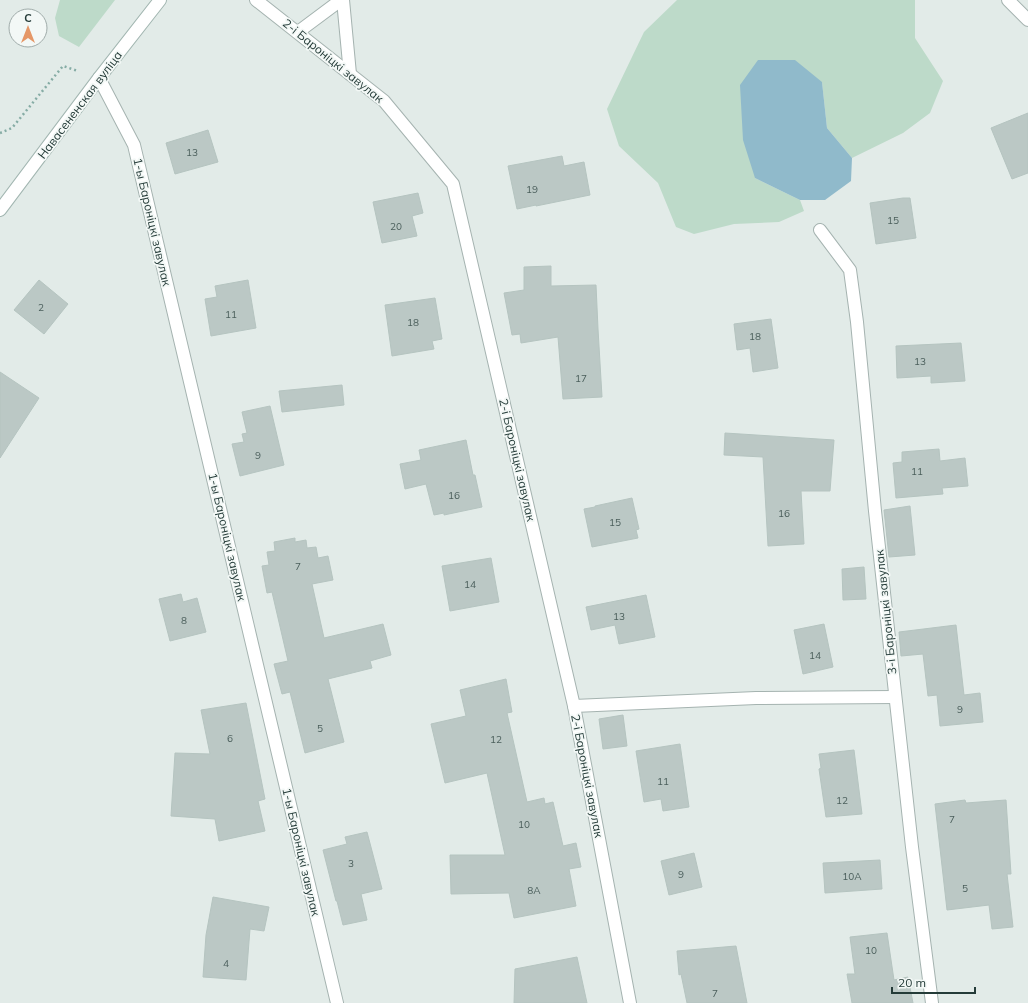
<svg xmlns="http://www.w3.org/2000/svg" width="1028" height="1003" font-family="Mulish,sans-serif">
<rect width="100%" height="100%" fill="#e2ebe8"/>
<path fill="#bddac9" d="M 60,0 L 115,0 L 79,47 L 59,36 L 55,18 Z
M 677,0 L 915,0 L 915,38 L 943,81 L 930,113 L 903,133 L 852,158 L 827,128 L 822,82 L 755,178 L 800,200 L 804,211 L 779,222 L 734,224 L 694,234 L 676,227 L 658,183 L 619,146 L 607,109 L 644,32 Z"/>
<path fill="#90bacb" d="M 758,60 L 795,60 L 822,82 L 827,128 L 852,158 L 851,181 L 825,200 L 800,200 L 755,178 L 743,140 L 740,85 Z"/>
<path fill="#bbc8c5" stroke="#b5c4c0" d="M 1028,113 L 1028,173 L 1012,179 L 991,128 Z
M 208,130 L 218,162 L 175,174 L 166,143 Z
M 562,156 L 564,166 L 584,162 L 590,195 L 536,206 L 536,205 L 517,209 L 508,166 Z
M 418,193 L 423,213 L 412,216 L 417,236 L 382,243 L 373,202 Z
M 903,198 L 910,198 L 916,238 L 876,244 L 870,203 Z
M 551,266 L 551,286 L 596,285 L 598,329 L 602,397 L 563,399 L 558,337 L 521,343 L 520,334 L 512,335 L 504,293 L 524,290 L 524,267 Z
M 39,280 L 68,304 L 44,334 L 14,310 Z
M 248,280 L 256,328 L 211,336 L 205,299 L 217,297 L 215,286 Z
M 435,298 L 442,339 L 432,341 L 434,349 L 392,356 L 385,305 Z
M 771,319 L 778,368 L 753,372 L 750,348 L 737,350 L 734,324 Z
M 961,343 L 965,381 L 931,383 L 931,376 L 897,378 L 896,346 Z
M 0,372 L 39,398 L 0,458 Z
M 342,385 L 344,405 L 282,412 L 279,391 Z
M 270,406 L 284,465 L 240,476 L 232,444 L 244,442 L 242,434 L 247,433 L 242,412 Z
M 725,433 L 834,440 L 830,491 L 801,491 L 804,544 L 768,546 L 763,457 L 724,455 Z
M 466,440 L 473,475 L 475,475 L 482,507 L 444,515 L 444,513 L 434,515 L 426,484 L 405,489 L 400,464 L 421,460 L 419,450 Z
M 939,449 L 940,461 L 965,458 L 968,486 L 942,488 L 943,494 L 896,498 L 893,463 L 902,462 L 902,452 Z
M 632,498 L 639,529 L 636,530 L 638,538 L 592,547 L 584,509 L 595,507 L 595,506 Z
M 910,506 L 915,555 L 889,557 L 884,510 Z
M 295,538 L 295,542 L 306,540 L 307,548 L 316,547 L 318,558 L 328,556 L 333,580 L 312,584 L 324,638 L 383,624 L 391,655 L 370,661 L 372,668 L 328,679 L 344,742 L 305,753 L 290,692 L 282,694 L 274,664 L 288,661 L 272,592 L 267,593 L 262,566 L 269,565 L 267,552 L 275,551 L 274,542 Z
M 491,558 L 499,602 L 450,611 L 442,566 Z
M 864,567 L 866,599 L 843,600 L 842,569 Z
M 181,594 L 183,602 L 197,598 L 206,632 L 170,641 L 159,599 Z
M 646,595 L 655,637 L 619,644 L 615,625 L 591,630 L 586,607 Z
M 824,624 L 833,667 L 803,674 L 794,630 Z
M 956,625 L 964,695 L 980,693 L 983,722 L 940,726 L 937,695 L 928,696 L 923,654 L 901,656 L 899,632 Z
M 506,679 L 512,712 L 507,713 L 527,802 L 544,798 L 545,804 L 553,802 L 563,846 L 576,843 L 581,867 L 569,869 L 576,906 L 514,918 L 509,893 L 451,894 L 450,855 L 505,855 L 487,773 L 445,783 L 431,724 L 466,716 L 460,690 Z
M 246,703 L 265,799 L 258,801 L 265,831 L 219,841 L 215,819 L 171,816 L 175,753 L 210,754 L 201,710 Z
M 623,715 L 627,746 L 603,749 L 599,719 Z
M 680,744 L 689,807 L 663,811 L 661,799 L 644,802 L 636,751 Z
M 854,750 L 862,814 L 826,817 L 819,769 L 821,768 L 819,754 Z
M 965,800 L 966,803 L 1006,800 L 1011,874 L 1007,874 L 1013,927 L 992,929 L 989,905 L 947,910 L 935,804 Z
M 367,832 L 382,889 L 361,894 L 367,920 L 343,925 L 337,901 L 336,901 L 323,850 L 347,844 L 345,837 Z
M 694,853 L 702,887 L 669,895 L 661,861 Z
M 880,860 L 882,889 L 825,893 L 823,863 Z
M 213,897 L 269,907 L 264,931 L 250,929 L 246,980 L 203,977 L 206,935 Z
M 887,933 L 894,980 L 908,977 L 913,1003 L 852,1003 L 847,974 L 855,974 L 850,937 Z
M 736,946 L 747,1003 L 687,1003 L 681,974 L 679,975 L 677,951 Z
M 577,957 L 587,1003 L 514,1003 L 515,969 Z"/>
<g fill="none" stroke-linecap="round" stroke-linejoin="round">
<g stroke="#a5b3b0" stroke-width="14">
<path id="lane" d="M 343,0 L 350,74
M 1008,0 L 1028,20
M 574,706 L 756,698 L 895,697"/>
</g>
<g stroke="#a5b3b0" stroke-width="14">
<path id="street" d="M 256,0 L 384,101 L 453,184 L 574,706 L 630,1003
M 298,32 L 341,0
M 99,78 L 134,145 L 337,1003
M 820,230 L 850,270 L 857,322 L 875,511 L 912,847 L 932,1003"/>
</g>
<g stroke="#a2b6b1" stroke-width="14">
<path id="secondary" d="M 0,210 L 99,78 L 160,0"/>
</g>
<path stroke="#86aca5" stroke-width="2.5" stroke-dasharray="2 3" stroke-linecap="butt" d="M 0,133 L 12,128 L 63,66 L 78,71"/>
<use href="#lane" stroke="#fff" stroke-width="12"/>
<use href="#street" stroke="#fff" stroke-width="12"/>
<use href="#secondary" stroke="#fff" stroke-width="12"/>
</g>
<g text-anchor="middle" stroke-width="3.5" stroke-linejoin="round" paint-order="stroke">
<g font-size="10" fill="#4a5e5b">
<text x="192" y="156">13</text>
<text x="532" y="193">19</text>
<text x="893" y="224">15</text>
<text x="396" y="230">20</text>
<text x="41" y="311">2</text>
<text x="231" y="318">11</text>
<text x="413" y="326">18</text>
<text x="755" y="340">18</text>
<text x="920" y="365">13</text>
<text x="581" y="382">17</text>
<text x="258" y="459">9</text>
<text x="917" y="475">11</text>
<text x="454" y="499">16</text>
<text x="784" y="517">16</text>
<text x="615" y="526">15</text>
<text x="298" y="570">7</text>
<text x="470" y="588">14</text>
<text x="619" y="620">13</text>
<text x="184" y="624">8</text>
<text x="815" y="659">14</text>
<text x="960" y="713">9</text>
<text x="320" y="732">5</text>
<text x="230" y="742">6</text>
<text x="496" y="743">12</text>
<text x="663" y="785">11</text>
<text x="842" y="804">12</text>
<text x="952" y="823">7</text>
<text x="524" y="828">10</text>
<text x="351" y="867">3</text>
<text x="681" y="878">9</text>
<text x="852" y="880">10А</text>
<text x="965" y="892">5</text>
<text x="534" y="894">8А</text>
<text x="871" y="954">10</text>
<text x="226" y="967">4</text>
<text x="715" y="997">7</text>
</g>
<g font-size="12" fill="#243b38" stroke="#f3f8f6">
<text transform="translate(333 61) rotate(39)" y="4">2-і Бароніцкі завулак</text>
<text transform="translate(80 105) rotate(-53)" y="4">Навасененская вуліца</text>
<text transform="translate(152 222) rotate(77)" y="4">1-ы Бароніцкі завулак</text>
<text transform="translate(517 460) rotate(77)" y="4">2-і Бароніцкі завулак</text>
<text transform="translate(227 537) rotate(77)" y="4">1-ы Бароніцкі завулак</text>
<text transform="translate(886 612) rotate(-96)" y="4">3-і Бароніцкі завулак</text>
<text transform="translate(587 776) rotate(79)" y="4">2-і Бароніцкі завулак</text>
<text transform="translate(301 852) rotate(77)" y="4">1-ы Бароніцкі завулак</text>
</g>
</g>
<g transform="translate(28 28)"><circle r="19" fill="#f3f8f6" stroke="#a0acaa"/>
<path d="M0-3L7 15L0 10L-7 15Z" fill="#e59767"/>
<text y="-6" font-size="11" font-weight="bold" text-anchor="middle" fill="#243b38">С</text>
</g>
<path d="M892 987v6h83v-6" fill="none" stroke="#243b38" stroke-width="2"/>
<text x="898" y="987" font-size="12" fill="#243b38" stroke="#f3f8f6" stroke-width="3" paint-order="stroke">20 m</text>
</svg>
